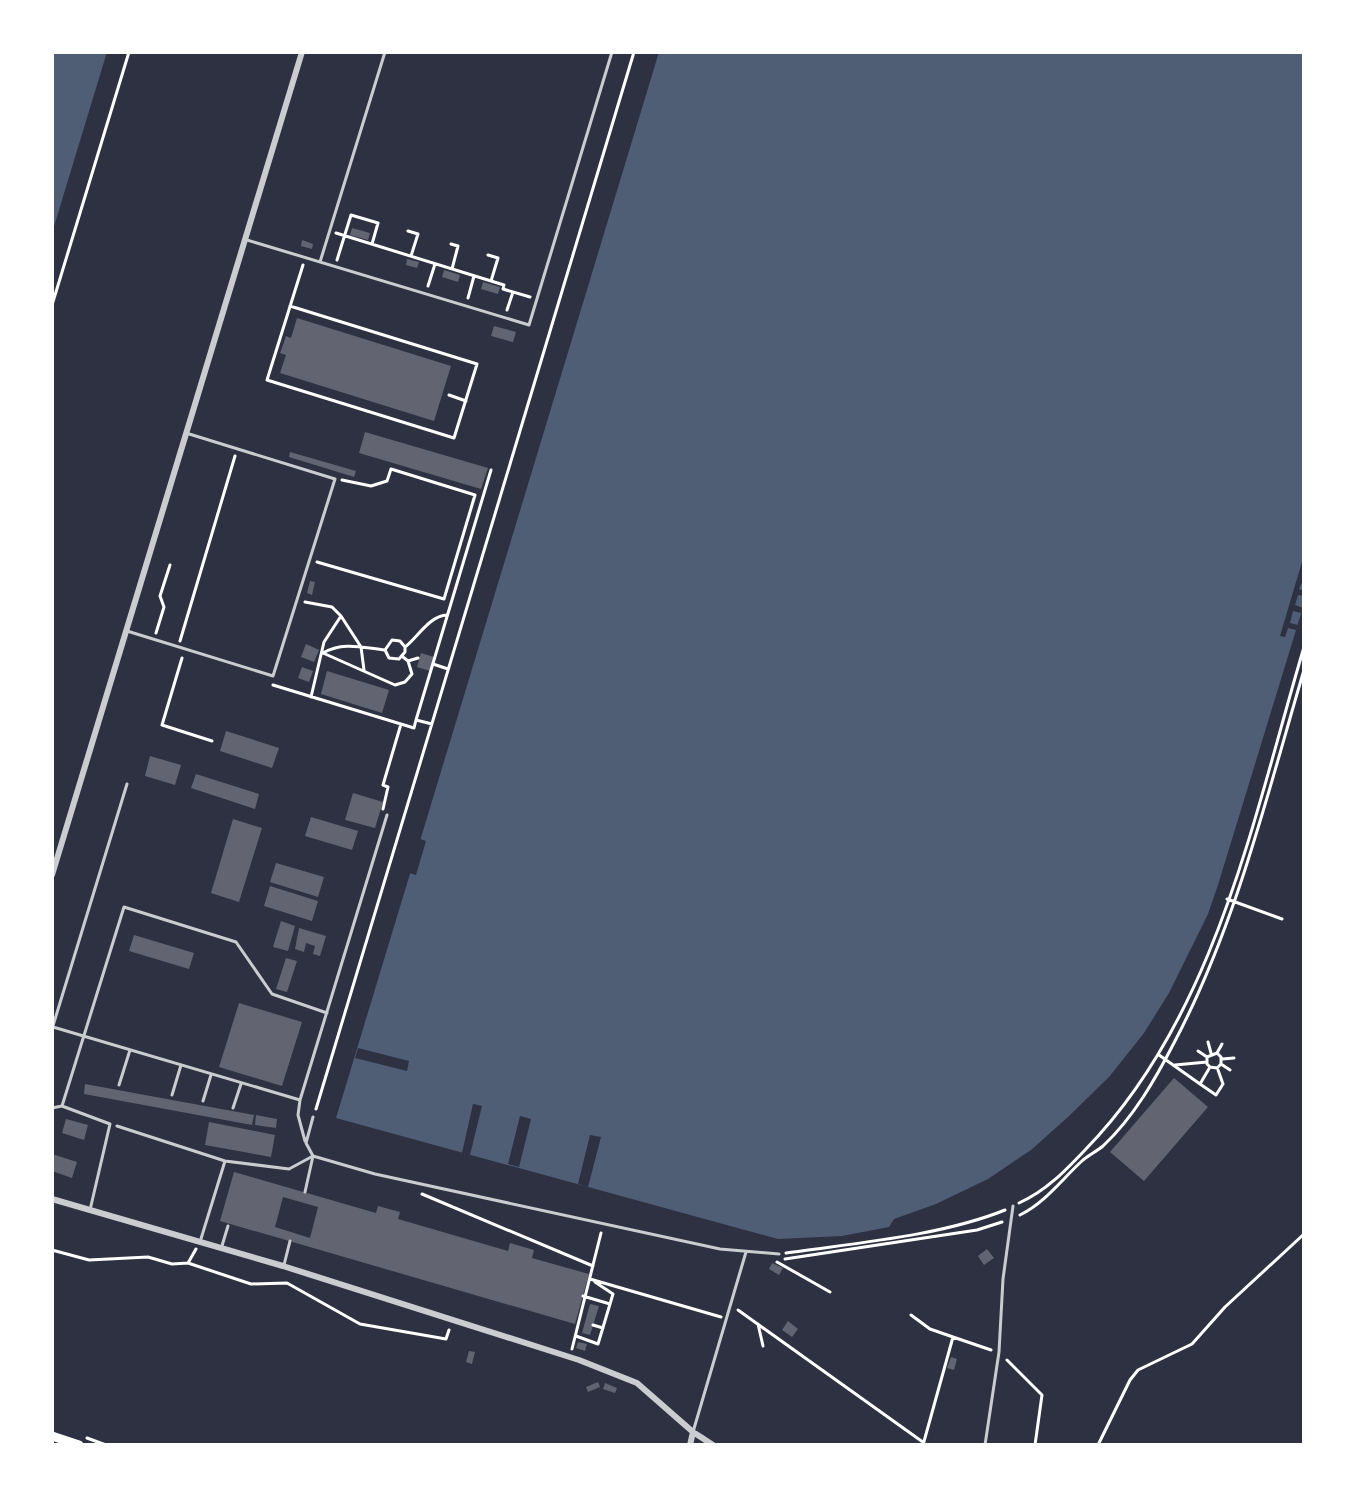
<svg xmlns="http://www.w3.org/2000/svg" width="1356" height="1497" font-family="'Work Sans',sans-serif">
<rect width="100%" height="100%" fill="#2d3142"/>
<path fill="#4f5d75" d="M 52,52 L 107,52 L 52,233 Z
M 659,52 L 1304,52 L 1304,604 L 1218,885 L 1208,914 L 1169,993 L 1144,1033 L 1109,1077 L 1068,1117 L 1031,1150 L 988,1179 L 936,1204 L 894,1219 L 889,1227 L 842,1236 L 778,1239 L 336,1118 Z"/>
<path fill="#2d3142" d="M 1304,555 L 1304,578 L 1299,589 L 1304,591 L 1304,596 L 1298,595 L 1295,605 L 1303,608 L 1301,613 L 1293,611 L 1290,623 L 1298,625 L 1296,630 L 1288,628 L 1285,637 L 1280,636 Z
M 420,839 L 426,841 L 416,875 L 409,873 Z
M 358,1048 L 409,1061 L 407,1071 L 355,1058 Z
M 473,1104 L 482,1106 L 470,1155 L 462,1153 Z
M 520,1116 L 531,1119 L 519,1167 L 508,1164 Z
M 590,1135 L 601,1137 L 588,1187 L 578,1184 Z"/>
<path fill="#626471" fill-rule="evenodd" d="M 352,228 L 370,233 L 368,240 L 350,235 Z
M 302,240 L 313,244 L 312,249 L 301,246 Z
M 407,259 L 419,262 L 417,268 L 406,265 Z
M 444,270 L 460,275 L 458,282 L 442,277 Z
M 483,282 L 500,287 L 498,294 L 481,289 Z
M 297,318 L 451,366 L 434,421 L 280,373 L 286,355 L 280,353 L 283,345 L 286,336 L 291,338 Z
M 494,326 L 516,332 L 513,342 L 491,336 Z
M 365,432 L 488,468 L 481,489 L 359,453 Z
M 290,452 L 356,471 L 354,477 L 289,457 Z
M 310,581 L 315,582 L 312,595 L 307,593 Z
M 306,644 L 319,650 L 314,662 L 301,657 Z
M 421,653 L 434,657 L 430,671 L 417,667 Z
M 302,667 L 313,671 L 309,682 L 298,678 Z
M 327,671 L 389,690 L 382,713 L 321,694 Z
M 226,731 L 279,748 L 272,768 L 220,751 Z
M 150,756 L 181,765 L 175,785 L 145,776 Z
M 196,774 L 259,794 L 255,809 L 191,788 Z
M 353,793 L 383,802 L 375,828 L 345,820 Z
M 311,817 L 358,831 L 352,850 L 305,836 Z
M 233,819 L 262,828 L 239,902 L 211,893 Z
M 276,863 L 324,877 L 318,897 L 270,882 Z
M 270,886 L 318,901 L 312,921 L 264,906 Z
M 281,921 L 295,926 L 288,951 L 273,947 Z
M 299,928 L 326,936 L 320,956 L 313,954 L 315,946 L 306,943 L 304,952 L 295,949 Z
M 134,935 L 194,953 L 189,969 L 129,951 Z
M 286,958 L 297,961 L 287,992 L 276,989 Z
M 239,1003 L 302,1022 L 282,1086 L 219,1067 Z
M 1174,1078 L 1208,1107 L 1144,1181 L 1110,1152 Z
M 85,1084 L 254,1115 L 252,1125 L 84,1094 Z
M 256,1115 L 277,1119 L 276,1128 L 255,1125 Z
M 66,1119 L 88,1125 L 84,1140 L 62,1133 Z
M 209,1122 L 275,1135 L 271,1157 L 205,1145 Z
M 52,1154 L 77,1162 L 72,1178 L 52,1171 Z
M 234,1172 L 376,1213 L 378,1206 L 400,1212 L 398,1219 L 508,1251 L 510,1243 L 534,1250 L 532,1258 L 589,1274 L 575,1324 L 220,1221 ZM 283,1197 L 318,1207 L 310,1238 L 275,1227 Z
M 987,1249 L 994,1258 L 984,1265 L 978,1256 Z
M 772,1263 L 783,1268 L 779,1275 L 769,1269 Z
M 590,1304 L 599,1306 L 590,1335 L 582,1333 Z
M 788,1321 L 798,1329 L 792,1337 L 782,1330 Z
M 578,1342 L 587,1344 L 585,1351 L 576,1348 Z
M 469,1351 L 475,1352 L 472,1364 L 466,1362 Z
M 951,1357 L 957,1359 L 954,1370 L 947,1368 Z
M 598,1382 L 600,1387 L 588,1392 L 586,1387 Z
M 605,1383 L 617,1388 L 615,1393 L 603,1389 Z"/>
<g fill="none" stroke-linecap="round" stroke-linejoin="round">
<path stroke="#fff" stroke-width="3" d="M 408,231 L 418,234 L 411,256
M 336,233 L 504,285 L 503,289 L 530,297
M 451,244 L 458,246 L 452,269
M 488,255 L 498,258 L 491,281
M 337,260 L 351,215 L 378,223 L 372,244
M 428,286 L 435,264
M 468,298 L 474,276
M 52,305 L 129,52
M 290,306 L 477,364 L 454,438 L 267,380 L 303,265
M 507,310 L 513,292
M 449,395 L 466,401
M 317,562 L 444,599 L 475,495 L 391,469 L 387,481 L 371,486 L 342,480
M 305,602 L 332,607 L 341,616 L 324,642 L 311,697
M 341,616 L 361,647 L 364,670
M 156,633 L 164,607 L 160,596 L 170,565
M 180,641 L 235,456
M 405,647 L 400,641 L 392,640 L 385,650 L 389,658 L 399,659 L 405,652 L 405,647 C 418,637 429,616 447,615
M 323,653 L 395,685 L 405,682 L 412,674 L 408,661 L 403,657
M 323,653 C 343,641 364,648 385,650
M 182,658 L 162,725 L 212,741
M 408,661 L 418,658
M 433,664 L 448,669
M 273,685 L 414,728 L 416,720 L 432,724
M 416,720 L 491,470
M 383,809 L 388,787 L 383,785 L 401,724
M 1227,899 L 1282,919
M 1208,1042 L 1211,1053
M 1198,1051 L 1207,1057
M 1217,1053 L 1222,1044
M 1159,1055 L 1200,1084 L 1210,1067 L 1217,1068 L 1221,1064 L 1221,1057 L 1217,1053 L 1207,1057 L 1207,1064 L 1210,1067
M 1222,1059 L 1234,1058
M 1221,1064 L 1230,1070
M 1175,1065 L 1207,1062
M 1200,1084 L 1216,1095 L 1223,1084 L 1218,1070
M 316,1109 L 634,52
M 422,1194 L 593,1266
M 1019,1203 C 1046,1191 1065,1171 1085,1150 C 1215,1017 1253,819 1304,647
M 1020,1215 C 1046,1202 1062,1179 1083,1160 C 1089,1155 1097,1151 1103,1146 C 1134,1117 1156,1078 1175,1041 C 1236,925 1267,795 1304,670
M 52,1250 L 89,1260 L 148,1257 L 172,1264 L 188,1263 L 251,1284 L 287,1283 L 360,1324 L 446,1339 L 449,1330
M 786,1253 C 855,1243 941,1236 1005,1210
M 785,1259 L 977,1230 L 1002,1222
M 777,1262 L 830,1292
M 188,1263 L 196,1249
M 590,1279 L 721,1317
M 595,1282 L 613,1294 L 610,1304
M 738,1310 L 927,1445
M 911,1315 L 930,1329 L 953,1337
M 758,1324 L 763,1346
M 593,1325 L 603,1328
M 576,1336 L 598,1344 L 610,1304 L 583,1296
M 572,1349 L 601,1233
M 1007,1360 L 1042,1395 L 1035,1445
M 87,1438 L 106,1445
M 923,1445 L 953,1337 L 991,1350
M 1098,1445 L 1130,1380 L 1138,1370 L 1192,1344 L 1225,1307 L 1304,1234"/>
<path stroke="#caccd0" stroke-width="3" d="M 247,240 L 529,325 L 612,52
M 320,262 L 385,52
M 127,631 L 273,676 L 335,479 L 186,433
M 53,1027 L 300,1100
M 52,1029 L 127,784
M 119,1085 L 130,1050
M 172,1095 L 181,1065
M 203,1101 L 211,1075
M 62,1106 L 124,907 L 236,942 L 272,994 L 327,1013
M 52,1108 L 62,1106 L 110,1124 L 90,1210
M 233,1108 L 241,1084
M 313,1117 L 306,1143 L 313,1156 L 375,1174 L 720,1249 L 779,1254
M 117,1126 L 225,1161 L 289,1169 L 313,1156
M 305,1141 L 298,1115 L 300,1100 L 387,815
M 305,1192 L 313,1156
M 200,1242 L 225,1161
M 221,1249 L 228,1226
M 284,1265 L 290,1241
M 693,1432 L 746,1252
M 985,1445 L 999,1352 L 1003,1279 L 1013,1206"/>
<path stroke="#caccd0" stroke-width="6" d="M 52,875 L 302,52
M 52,1199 L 283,1266 L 579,1360 L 637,1383 L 693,1432 L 713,1445
M 690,1445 L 693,1432"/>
<path stroke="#fff" stroke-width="9" d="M 52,1436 L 79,1445"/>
</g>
<rect width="1356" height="1497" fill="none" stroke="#ffffff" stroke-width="108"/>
</svg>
